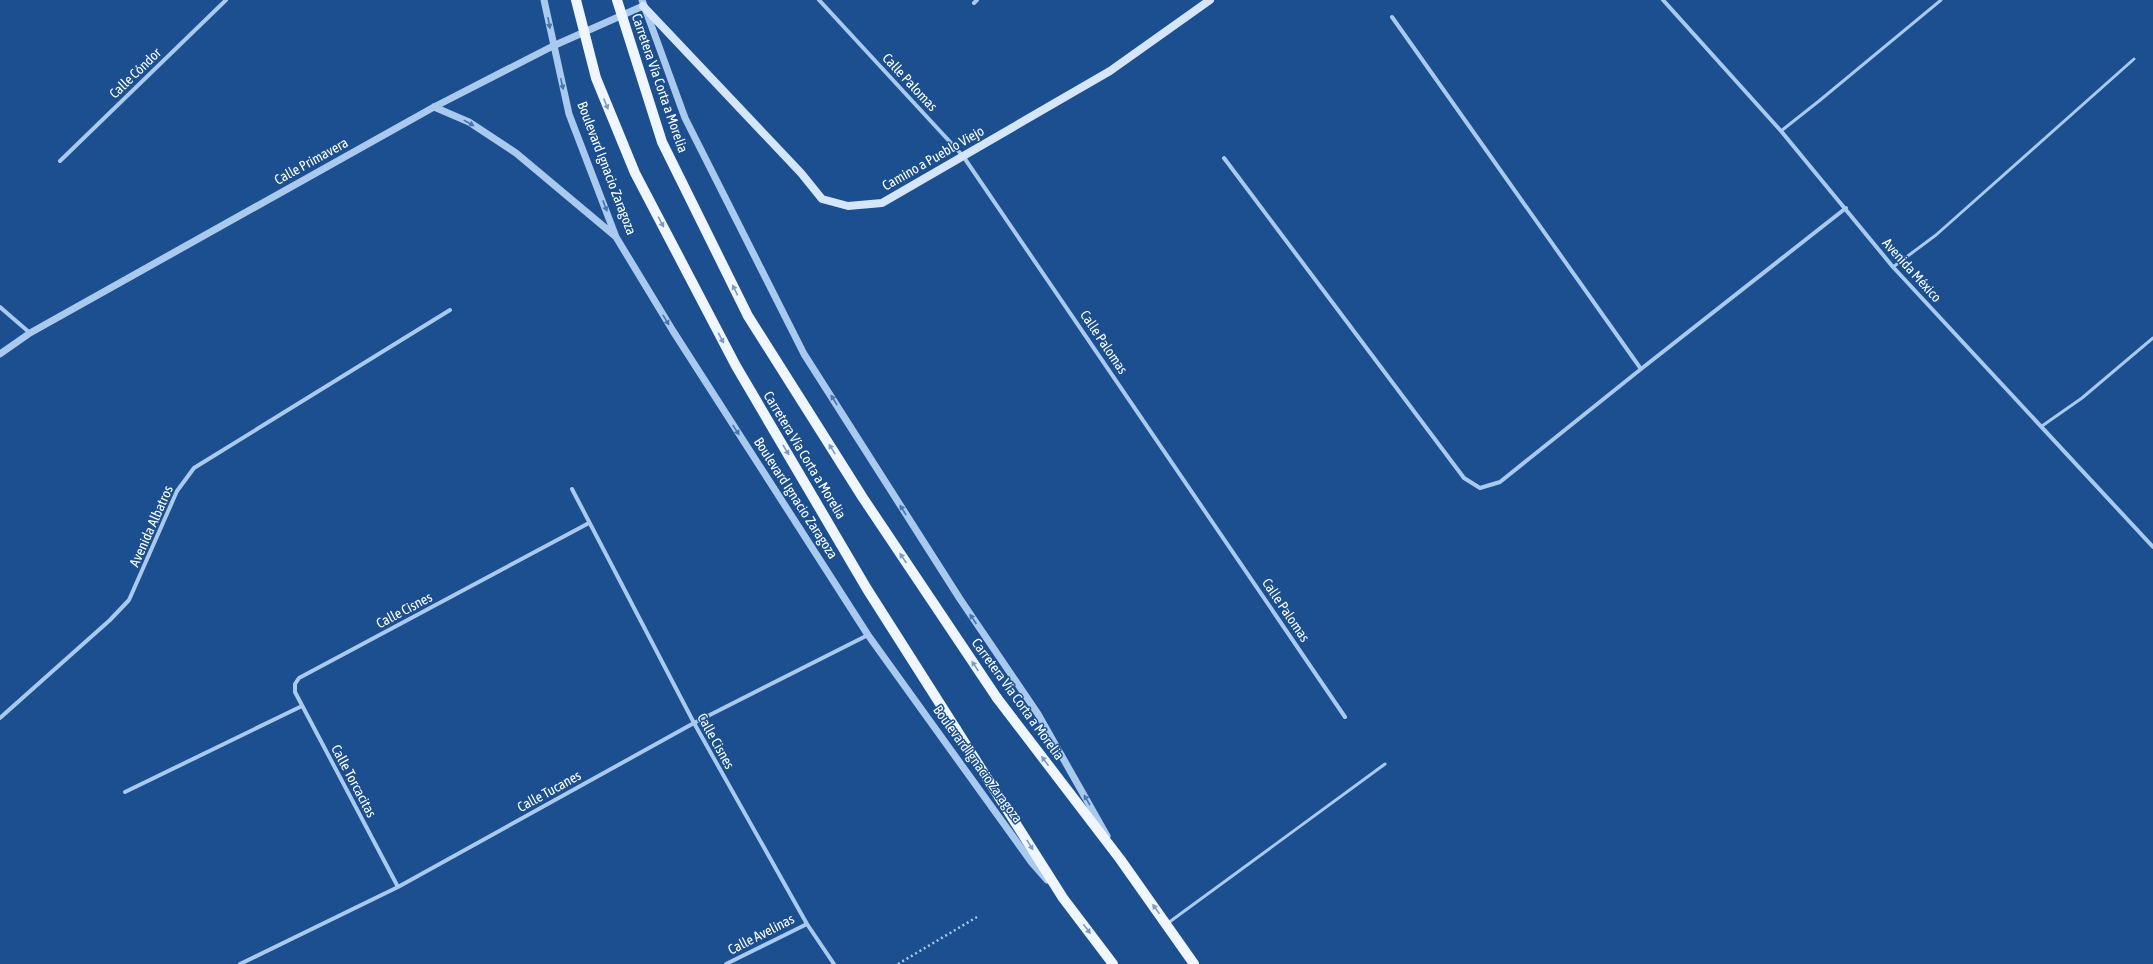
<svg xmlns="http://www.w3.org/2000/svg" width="2153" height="964" font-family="'Asap Condensed',sans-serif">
<rect width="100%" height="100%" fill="#1b4f8f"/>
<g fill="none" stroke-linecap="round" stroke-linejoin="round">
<path stroke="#a9c9ee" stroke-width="2.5" stroke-dasharray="2 3" stroke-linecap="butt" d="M 898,964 L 977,917"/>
<path stroke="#a9c9ee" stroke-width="3" d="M 1781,131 L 1819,101 L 1941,0
M 1893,267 L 1936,235 L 2134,59
M 2042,426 L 2082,398 L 2153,338
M 1168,923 L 1385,764"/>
<path stroke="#a9c9ee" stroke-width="4" d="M 819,0 L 963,156 L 1345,717
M 1663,0 L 1781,131 L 1893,267 L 2153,547
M 974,3 L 977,0
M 1392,17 L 1641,369
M 1224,158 L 1464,478 L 1480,488 L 1500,482 L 1641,369 L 1846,208
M 60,161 L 226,0
M 0,307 L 30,333
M 572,489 L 694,723 L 807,924 L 834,964
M 0,718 L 110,620 L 129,600 L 177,491 L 194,468 L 450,310
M 125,792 L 302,706
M 398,887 L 295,692 L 295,684 L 299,678 L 589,523
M 240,964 L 398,887 L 694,723 L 868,635
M 726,964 L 807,924"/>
<path stroke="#a9c9ee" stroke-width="7" d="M 544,0 L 569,114 L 616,237 L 673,331 L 868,635 L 1032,863 L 1047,880
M 642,0 L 685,118 L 804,354 L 960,599 L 1038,714 L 1107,836
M 434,107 L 469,122 L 516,153 L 615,236
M 0,354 L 30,333 L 434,107 L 553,46 L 643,6"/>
<path stroke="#d6e6fa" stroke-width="8" d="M 643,6 L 801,173 L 822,199 L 848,206 L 882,203 L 1110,71 L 1210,0"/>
<path stroke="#f0f6ff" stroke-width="10" d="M 997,698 L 1120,859 L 1194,964
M 956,729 L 1063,898 L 1113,964"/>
<path stroke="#f0f6ff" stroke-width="10" d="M 576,0 L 596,78 L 635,173 L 736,366 L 867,589 L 956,729
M 617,0 L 662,142 L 748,316 L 863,498 L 997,698"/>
</g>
<defs><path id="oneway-solid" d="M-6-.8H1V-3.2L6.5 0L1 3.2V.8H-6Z"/></defs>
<g fill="#4674ac">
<use href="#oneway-solid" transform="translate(549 23) rotate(80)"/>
<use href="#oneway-solid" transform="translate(562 84) rotate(77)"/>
<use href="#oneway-solid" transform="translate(469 123) rotate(29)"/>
<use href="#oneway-solid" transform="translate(605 206) rotate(69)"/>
<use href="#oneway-solid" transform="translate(666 320) rotate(59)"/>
<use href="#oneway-solid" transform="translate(834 400) rotate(-122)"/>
<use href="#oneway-solid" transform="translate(736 430) rotate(57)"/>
<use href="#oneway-solid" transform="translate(903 510) rotate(-122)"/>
<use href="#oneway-solid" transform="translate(973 619) rotate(-124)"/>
<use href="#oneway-solid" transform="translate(1087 800) rotate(-120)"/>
</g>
<g fill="#7b9ac1">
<use href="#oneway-solid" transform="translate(606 104) rotate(68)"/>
<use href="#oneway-solid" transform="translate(661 222) rotate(62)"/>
<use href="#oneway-solid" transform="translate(735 290) rotate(-116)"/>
<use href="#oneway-solid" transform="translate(721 338) rotate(62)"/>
<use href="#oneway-solid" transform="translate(832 449) rotate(-122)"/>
<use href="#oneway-solid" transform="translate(786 450) rotate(59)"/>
<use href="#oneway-solid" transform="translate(903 558) rotate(-124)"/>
<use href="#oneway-solid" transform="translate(975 666) rotate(-124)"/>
<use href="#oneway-solid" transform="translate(1045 761) rotate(-127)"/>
<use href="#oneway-solid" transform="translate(1030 845) rotate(58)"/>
<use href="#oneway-solid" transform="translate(1156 909) rotate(-126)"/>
<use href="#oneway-solid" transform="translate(1087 929) rotate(53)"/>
</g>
<g text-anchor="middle" stroke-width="3" stroke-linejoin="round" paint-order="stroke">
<g font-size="14" fill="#fff" stroke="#1b4f8f">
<text transform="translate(135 73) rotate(-44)" y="5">Calle Cóndor</text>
<text transform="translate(910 82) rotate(47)" y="5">Calle Palomas</text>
<text transform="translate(660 83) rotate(71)" y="5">Carretera Vía Corta a Morelia</text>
<text transform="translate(933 158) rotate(-30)" y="5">Camino a Pueblo Viejo</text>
<text transform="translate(311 161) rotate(-29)" y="5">Calle Primavera</text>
<text transform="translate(607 168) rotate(69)" y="5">Boulevard Ignacio Zaragoza</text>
<text transform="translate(1912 270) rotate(48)" y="5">Avenida México</text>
<text transform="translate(1104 342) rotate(56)" y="5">Calle Palomas</text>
<text transform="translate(805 455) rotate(59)" y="5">Carretera Vía Corta a Morelia</text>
<text transform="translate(796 498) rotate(57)" y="5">Boulevard Ignacio Zaragoza</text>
<text transform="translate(151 526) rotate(-66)" y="5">Avenida Albatros</text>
<text transform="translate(404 610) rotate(-28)" y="5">Calle Cisnes</text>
<text transform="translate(1286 610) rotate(56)" y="5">Calle Palomas</text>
<text transform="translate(1018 699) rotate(54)" y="5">Carretera Vía Corta a Morelia</text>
<text transform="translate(716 741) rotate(61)" y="5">Calle Cisnes</text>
<text transform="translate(978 764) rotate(54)" y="5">Boulevard Ignacio Zaragoza</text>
<text transform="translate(354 781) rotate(62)" y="5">Calle Torcacitas</text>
<text transform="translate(549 791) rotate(-29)" y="5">Calle Tucanes</text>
<text transform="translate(761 934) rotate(-27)" y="5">Calle Avelinas</text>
</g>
</g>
</svg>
